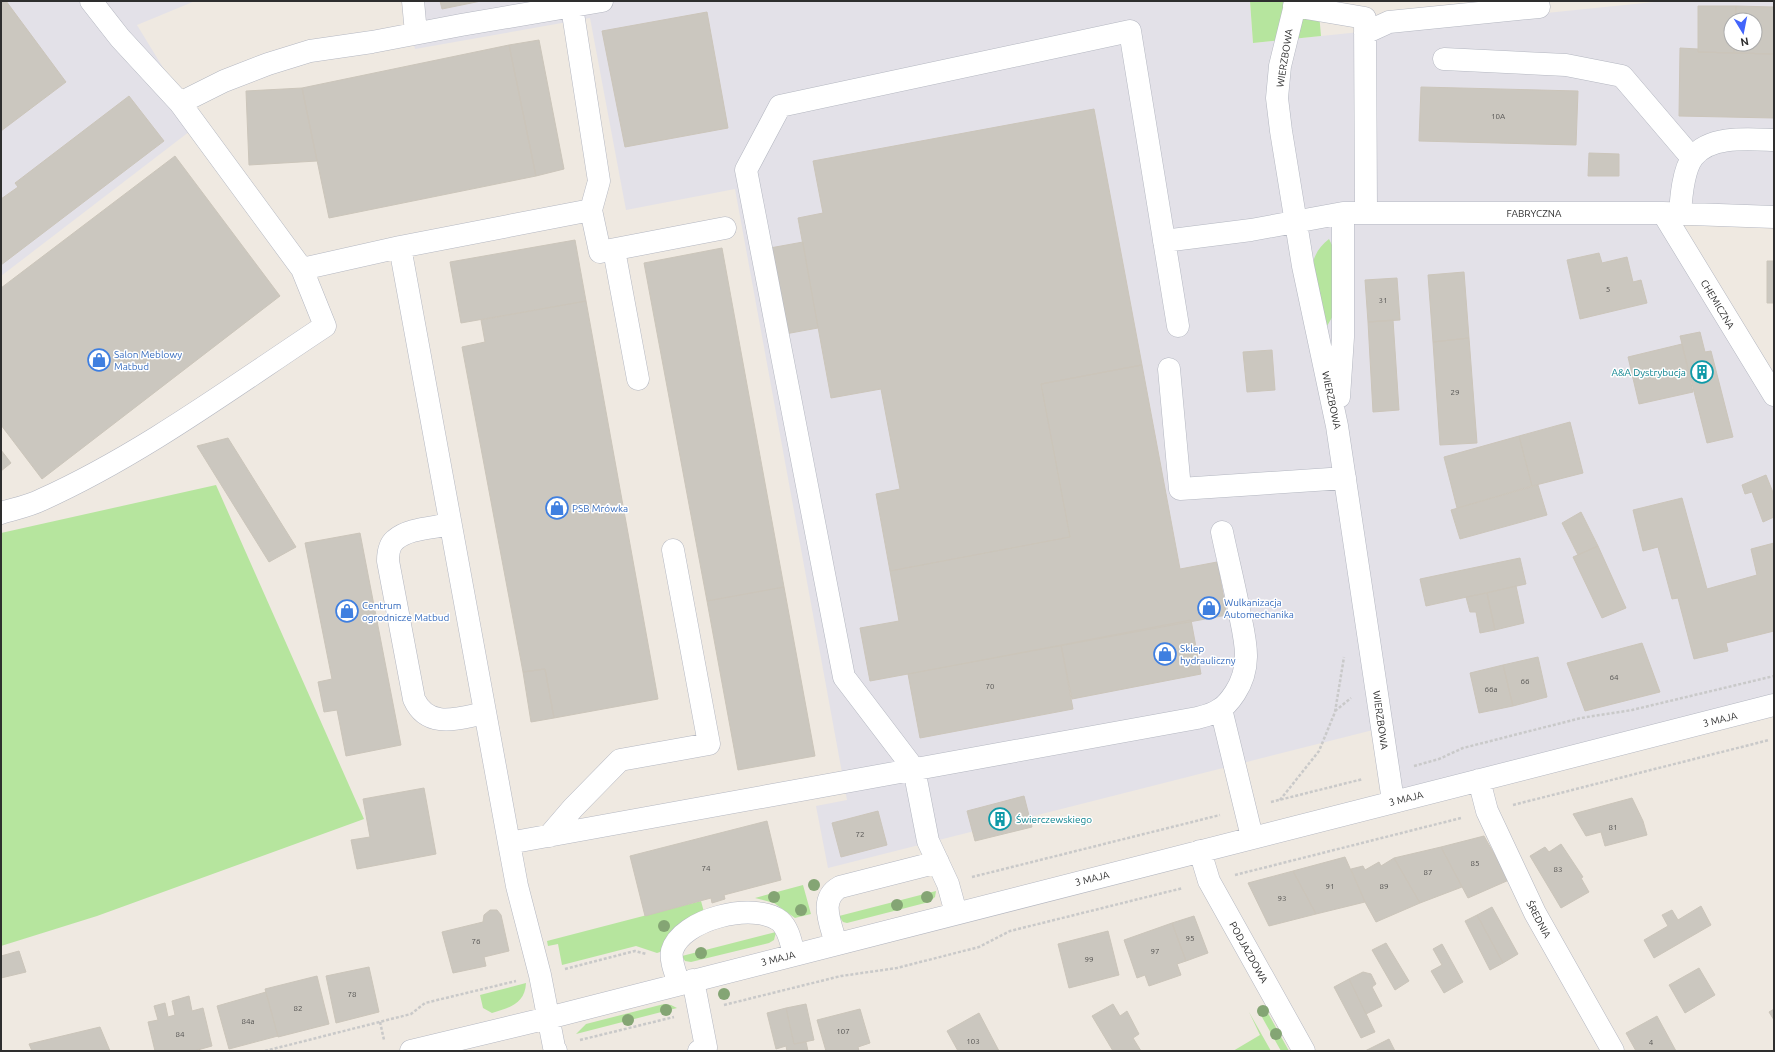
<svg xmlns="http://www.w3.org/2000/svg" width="1775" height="1052" font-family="Ubuntu,sans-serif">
<rect width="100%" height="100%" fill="#efe9e1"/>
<path fill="#e3e1e8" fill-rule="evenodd" d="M 1,1 L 195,1 L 137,25 L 198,125 L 1,276 Z
M 405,1 L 1250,1 L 1253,43 L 1664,1 L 1774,1 L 1774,214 L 1658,210 L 1774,399 L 1774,703 L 1392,798 L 1381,728 L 828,868 L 816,806 L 847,800 L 735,189 L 626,210 L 590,18 L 415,49 ZM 1731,20 L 1755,20 L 1755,44 L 1731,44 Z"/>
<path fill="#b6e59e" d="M 1250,1 L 1318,1 L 1321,36 L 1253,43 Z
M 1329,239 L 1335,251 L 1334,314 L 1327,326 L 1313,262 C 1316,252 1321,245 1329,239 Z
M 216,485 L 364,819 L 97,916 L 1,946 L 1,533 Z
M 803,885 L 811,914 L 795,918 L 774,903 L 755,898 Z
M 936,891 L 935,897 L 929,902 L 847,923 L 843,922 L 839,916 Z
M 701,901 L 704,912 L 663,951 L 657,953 L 636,946 L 562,965 L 558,944 L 548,946 L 547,941 Z
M 776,932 L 774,940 L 769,943 L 691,962 L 685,961 L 682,956 Z
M 526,983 C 525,1004 509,1008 492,1013 L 483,1008 L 480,995 Z
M 664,1004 L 671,1005 L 677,1008 L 576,1034 L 586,1024 Z
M 1264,1006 L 1289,1051 L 1281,1051 L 1258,1010 Z
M 1249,1012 L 1271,1051 L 1233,1051 L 1260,1035 Z"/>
<path fill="#cbc7bf" stroke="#cbc5ba" d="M 1,1 L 6,1 L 66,82 L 1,131 Z
M 440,1 L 481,1 L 442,9 Z
M 1698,6 L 1736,6 L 1735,20 L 1731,20 L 1731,44 L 1734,44 L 1734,53 L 1698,52 Z
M 1736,6 L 1774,7 L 1774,54 L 1734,53 L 1734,44 L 1755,44 L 1755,20 L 1735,20 Z
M 707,12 L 728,128 L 625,147 L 602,31 Z
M 539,40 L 564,169 L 536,176 L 509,45 Z
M 509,45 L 536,176 L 329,218 L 302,88 Z
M 1680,48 L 1698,49 L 1698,52 L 1774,54 L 1774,118 L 1679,116 Z
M 1421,87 L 1578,91 L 1576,145 L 1419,141 Z
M 302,88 L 317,161 L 249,165 L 246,91 Z
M 129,96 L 164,141 L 1,265 L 1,199 L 18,187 L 15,183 Z
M 1094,109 L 1142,365 L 1041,384 L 1070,537 L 890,571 L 876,494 L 900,489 L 881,389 L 831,398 L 798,218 L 823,213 L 813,161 Z
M 1589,153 L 1619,154 L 1619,176 L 1588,176 Z
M 175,156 L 280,296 L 42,479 L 1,425 L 1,288 Z
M 575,240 L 586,301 L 461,323 L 450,262 Z
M 803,242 L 818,328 L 785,334 L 770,248 Z
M 722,248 L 784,587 L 707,601 L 644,263 Z
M 1599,253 L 1602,263 L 1627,257 L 1633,282 L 1641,280 L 1647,303 L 1580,319 L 1567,260 Z
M 1767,261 L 1774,261 L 1774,303 L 1767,303 Z
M 1464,272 L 1469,338 L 1433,342 L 1428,275 Z
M 1397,278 L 1400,320 L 1368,322 L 1365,280 Z
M 586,301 L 658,699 L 554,718 L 545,669 L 523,672 L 462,347 L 485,342 L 481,320 Z
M 1393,320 L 1399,410 L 1373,412 L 1368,322 Z
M 1700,332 L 1705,352 L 1711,351 L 1733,437 L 1707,443 L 1680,336 Z
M 1469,338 L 1477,443 L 1440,445 L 1433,342 Z
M 1682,344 L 1693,392 L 1639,404 L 1628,357 Z
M 1272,350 L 1275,390 L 1247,392 L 1243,352 Z
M 1142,365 L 1180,569 L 1217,562 L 1227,615 L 870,681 L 860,628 L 899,621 L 890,571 L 1070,537 L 1041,384 Z
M 1570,422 L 1583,473 L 1532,486 L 1519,436 Z
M 1519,436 L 1532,486 L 1457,508 L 1444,457 Z
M 228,438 L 296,547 L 269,562 L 197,446 Z
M 1,450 L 11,463 L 1,471 Z
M 1766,475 L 1774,495 L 1774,517 L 1763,522 L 1752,492 L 1745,494 L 1742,485 Z
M 1538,485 L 1547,515 L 1460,539 L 1451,510 Z
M 1682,498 L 1707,589 L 1757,575 L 1751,549 L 1774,543 L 1774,631 L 1726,643 L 1728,651 L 1694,659 L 1678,598 L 1672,599 L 1658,547 L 1643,551 L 1633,510 Z
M 1581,512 L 1598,546 L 1578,555 L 1562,523 Z
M 360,533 L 401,745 L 346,756 L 337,710 L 324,712 L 318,682 L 332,679 L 305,543 Z
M 1598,546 L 1626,608 L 1602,618 L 1573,557 Z
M 1520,558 L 1526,584 L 1426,606 L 1420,579 Z
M 1516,586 L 1524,623 L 1495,630 L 1487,593 Z
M 784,587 L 815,756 L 738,770 L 707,601 Z
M 1487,593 L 1495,630 L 1480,633 L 1476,612 L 1470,612 L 1466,597 Z
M 1191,620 L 1201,674 L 1072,699 L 1061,645 Z
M 1642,643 L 1660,692 L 1585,711 L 1567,663 Z
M 1061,645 L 1073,709 L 920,738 L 908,674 Z
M 1538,657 L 1547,697 L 1513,706 L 1503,665 Z
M 1503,665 L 1513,706 L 1479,713 L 1470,673 Z
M 545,669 L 554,718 L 531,722 L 523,672 Z
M 424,788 L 436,854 L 357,869 L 351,840 L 370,837 L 363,799 Z
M 1024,796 L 1032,827 L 975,841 L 967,811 Z
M 1632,798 L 1643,821 L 1647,835 L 1605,846 L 1601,832 L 1586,836 L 1573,814 Z
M 878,811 L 887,845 L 841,857 L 832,823 Z
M 767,821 L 781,880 L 724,895 L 725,899 L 712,903 L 711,898 L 645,916 L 630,856 Z
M 1484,836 L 1509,880 L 1468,898 L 1441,847 Z
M 1561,844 L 1583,877 L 1581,878 L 1589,892 L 1561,908 L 1530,856 L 1545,847 L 1549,852 Z
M 1441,847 L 1462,887 L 1420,903 L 1394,858 Z
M 1345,857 L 1365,902 L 1316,914 L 1293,871 Z
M 1394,858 L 1420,903 L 1376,922 L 1365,902 L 1351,869 L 1363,866 L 1365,870 L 1379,862 L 1381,866 Z
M 1293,871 L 1316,914 L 1269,926 L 1248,883 Z
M 1701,906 L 1711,925 L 1654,958 L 1644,940 L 1668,926 L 1662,915 L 1672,910 L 1678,920 Z
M 1492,907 L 1518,954 L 1503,963 L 1477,915 Z
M 490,910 L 497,910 L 501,915 L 509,951 L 484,957 L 486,966 L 453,973 L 442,932 L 483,922 L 484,915 Z
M 1477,915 L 1503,963 L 1490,970 L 1465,921 Z
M 1194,916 L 1208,953 L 1186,961 L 1172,923 Z
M 1172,923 L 1186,961 L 1177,964 L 1181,975 L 1149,986 L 1145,975 L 1137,978 L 1124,940 Z
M 1108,931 L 1119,975 L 1069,988 L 1058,944 Z
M 1386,943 L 1409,981 L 1395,990 L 1372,950 Z
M 1442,944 L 1463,982 L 1444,993 L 1431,971 L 1442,965 L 1433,949 Z
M 19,951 L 26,972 L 1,978 L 1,956 Z
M 369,967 L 379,1012 L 336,1023 L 326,976 Z
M 1699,968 L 1715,995 L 1685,1013 L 1669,985 Z
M 1363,972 L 1371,974 L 1376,984 L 1372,987 L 1382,1006 L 1366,1014 L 1349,979 Z
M 317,976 L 329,1024 L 278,1037 L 265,989 Z
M 1349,979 L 1375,1032 L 1361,1038 L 1334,987 Z
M 266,992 L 278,1036 L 229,1049 L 217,1006 Z
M 189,996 L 192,1011 L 203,1008 L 212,1046 L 194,1051 L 155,1051 L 148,1022 L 158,1020 L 154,1006 L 165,1003 L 168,1017 L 175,1015 L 172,1001 Z
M 806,1004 L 814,1040 L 794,1044 L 786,1008 Z
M 1113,1004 L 1120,1016 L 1127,1011 L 1139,1034 L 1133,1038 L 1141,1051 L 1113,1051 L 1092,1016 Z
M 786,1008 L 794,1044 L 806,1042 L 808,1051 L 787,1051 L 786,1046 L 776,1049 L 767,1013 Z
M 860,1009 L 870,1043 L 858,1047 L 859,1051 L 826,1051 L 817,1020 Z
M 1774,1009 L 1774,1020 L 1769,1012 Z
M 979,1013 L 999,1051 L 958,1051 L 947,1031 Z
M 1657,1016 L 1676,1051 L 1636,1051 L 1626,1033 Z
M 100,1027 L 110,1051 L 32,1051 L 29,1044 Z
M 1389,1039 L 1395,1051 L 1365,1051 Z"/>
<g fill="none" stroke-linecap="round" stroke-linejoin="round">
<g stroke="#b4b7c1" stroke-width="23">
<path id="minor" d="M 91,1 L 120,38 L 180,103
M 413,1 L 416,33
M 1296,1 L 1280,66 L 1277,98 L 1281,131 L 1303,266 L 1337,426 L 1393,801
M 1294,6 L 1365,18 L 1366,212
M 572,7 L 599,181 L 591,210 L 400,247 L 302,269 L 180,103 L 224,81 L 268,64 L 310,51 L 372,42 L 461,25 L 602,1
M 1365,33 L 1389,22 L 1539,7
M 1444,59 L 1566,65 L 1622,76 L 1692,158
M 591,210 L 600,252 L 725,228
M 1663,213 L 1774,395
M 1680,214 C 1681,198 1683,170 1693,157 C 1710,135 1749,139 1774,140
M 1164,241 L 1251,230 L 1343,213 L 1663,213 L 1774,217
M 400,247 L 509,843 L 517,886 L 540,975 L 554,1047 L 556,1051
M 614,250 L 638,379
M 1169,369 L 1180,489 L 1345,478
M 1339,397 L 1343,337 L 1343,213
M 1,513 C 14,509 29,506 41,500 C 141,455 234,386 325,326 L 302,269
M 450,524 C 434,528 408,528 395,540 C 389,545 388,553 388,561 L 414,699 C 428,730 459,718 485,713
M 1221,709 L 1252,837
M 1479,780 L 1487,811 L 1535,913 L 1613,1051
M 549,836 L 573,808 L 620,760 L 709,744 L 673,550
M 509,843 L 1197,718 C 1205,716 1214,714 1220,709 C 1226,706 1231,699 1235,693 C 1254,664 1244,637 1238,605 C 1233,580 1227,556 1222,532
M 1200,851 L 1209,881 L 1304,1051
M 956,913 L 948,884 L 928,841 L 914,769 L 844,677 L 746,170 L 780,106 L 1130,31 L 1178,326
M 836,944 C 831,924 818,899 840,887 L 938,862
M 693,980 L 706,1047 L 699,1051
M 679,984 C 676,974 670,961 672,951 C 681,919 754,901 780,921 C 789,929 791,943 794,954
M 411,1051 L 548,1018 L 1774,705"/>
</g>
<path stroke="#c9c9c9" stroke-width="2.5" stroke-dasharray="3 2" stroke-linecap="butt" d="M 1335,711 L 1351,698
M 1414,766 L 1439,759 L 1463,748 L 1581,718 L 1632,710 L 1774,676
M 1280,800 L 1319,751 L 1335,712 L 1344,657
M 1271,802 L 1363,779
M 1513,805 L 1769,740
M 1235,875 L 1461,818
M 972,877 L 1220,815
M 565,969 L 635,951 L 646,954
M 724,1005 L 841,976 L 897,968 L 979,947 L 1010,931 L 1183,888
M 380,1022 L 384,1040
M 580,1040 L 674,1017
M 265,1051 L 411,1014 L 425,1003 L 516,981"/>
<use href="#minor" stroke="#fff" stroke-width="22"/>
</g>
<g fill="#84a574">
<circle cx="814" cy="885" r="6"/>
<circle cx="774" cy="897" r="6"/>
<circle cx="927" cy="897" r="6"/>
<circle cx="897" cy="905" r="6"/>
<circle cx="801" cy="910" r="6"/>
<circle cx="664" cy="926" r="6"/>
<circle cx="701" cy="953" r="6"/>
<circle cx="724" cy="994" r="6"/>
<circle cx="666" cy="1010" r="6"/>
<circle cx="1263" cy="1011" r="6"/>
<circle cx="628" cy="1020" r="6"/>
<circle cx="1276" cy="1034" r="6"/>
</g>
<defs>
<g id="shop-ring" transform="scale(1.15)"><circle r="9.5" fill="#fff" stroke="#3f7fe0" stroke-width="1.5"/><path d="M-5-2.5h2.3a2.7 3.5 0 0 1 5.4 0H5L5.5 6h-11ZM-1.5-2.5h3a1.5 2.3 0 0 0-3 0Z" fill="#3f7fe0"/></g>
<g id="building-ring" transform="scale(1.15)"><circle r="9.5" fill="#fff" stroke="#0f9aa8" stroke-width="1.5"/><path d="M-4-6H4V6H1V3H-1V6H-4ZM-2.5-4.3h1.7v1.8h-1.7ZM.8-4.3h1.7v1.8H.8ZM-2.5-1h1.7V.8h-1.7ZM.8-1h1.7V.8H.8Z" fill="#0f9aa8"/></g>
</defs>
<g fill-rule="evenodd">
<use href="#shop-ring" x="99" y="360"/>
<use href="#building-ring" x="1702" y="372"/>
<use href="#shop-ring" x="557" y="508"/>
<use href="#shop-ring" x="1209" y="608"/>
<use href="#shop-ring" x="347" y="611"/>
<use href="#shop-ring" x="1165" y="654"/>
<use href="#building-ring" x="1000" y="819"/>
</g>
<g text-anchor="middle" stroke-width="3" stroke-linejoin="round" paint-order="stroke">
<g font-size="8" fill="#555452">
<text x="1498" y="119">10A</text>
<text x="1608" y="292">5</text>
<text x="1383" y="303">31</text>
<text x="1455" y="395">29</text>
<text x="1614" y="680">64</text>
<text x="1525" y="684">66</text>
<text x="990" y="689">70</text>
<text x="1491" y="692">66a</text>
<text x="1613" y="830">81</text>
<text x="860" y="837">72</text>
<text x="1475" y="866">85</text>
<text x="706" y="871">74</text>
<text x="1558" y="872">83</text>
<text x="1428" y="875">87</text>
<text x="1330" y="889">91</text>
<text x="1384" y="889">89</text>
<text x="1282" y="901">93</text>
<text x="1190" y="941">95</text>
<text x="476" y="944">76</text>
<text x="1155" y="954">97</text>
<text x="1089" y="962">99</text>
<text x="352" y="997">78</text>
<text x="298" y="1011">82</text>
<text x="248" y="1024">84a</text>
<text x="843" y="1034">107</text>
<text x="180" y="1037">84</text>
<text x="973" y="1044">103</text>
<text x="1651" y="1045">4</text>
</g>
<g font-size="10" fill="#2e2e2e" stroke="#fff">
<text transform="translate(1284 58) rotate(-81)" y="4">WIERZBOWA</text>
<text x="1534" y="217">FABRYCZNA</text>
<text transform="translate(1718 304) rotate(59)" y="4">CHEMICZNA</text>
<text transform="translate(1332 400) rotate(78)" y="4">WIERZBOWA</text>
<text transform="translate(1720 719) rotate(-14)" y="4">3 MAJA</text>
<text transform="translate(1381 720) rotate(82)" y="4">WIERZBOWA</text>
<text transform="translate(1406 798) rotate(-14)" y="4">3 MAJA</text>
<text transform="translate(1092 878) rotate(-14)" y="4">3 MAJA</text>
<text transform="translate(1539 919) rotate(62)" y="4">ŚREDNIA</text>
<text transform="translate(1249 952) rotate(61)" y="4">PODJAZDOWA</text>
<text transform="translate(778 958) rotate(-14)" y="4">3 MAJA</text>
</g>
<g font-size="10" fill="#366cbe" stroke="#fff" text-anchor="start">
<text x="114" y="358">Salon Meblowy<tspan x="114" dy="12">Matbud</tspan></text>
<text x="572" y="512">PSB Mrówka</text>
<text x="1224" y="606">Wulkanizacja<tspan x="1224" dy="12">Automechanika</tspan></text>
<text x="362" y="609">Centrum<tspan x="362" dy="12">ogrodnicze Matbud</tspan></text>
<text x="1180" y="652">Sklep<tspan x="1180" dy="12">hydrauliczny</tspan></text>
</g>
<g font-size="10" fill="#0d838f" stroke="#fff" text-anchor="end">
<text x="1686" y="376">A&amp;A Dystrybucja</text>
<text x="1016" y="823" text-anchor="start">Świerczewskiego</text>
</g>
</g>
<rect width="1775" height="1052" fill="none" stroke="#2e2e2e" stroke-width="4"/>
<g transform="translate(1743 32) rotate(170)"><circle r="19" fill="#ffffff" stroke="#ababab"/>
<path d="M0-3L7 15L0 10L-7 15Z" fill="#4264fb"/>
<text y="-6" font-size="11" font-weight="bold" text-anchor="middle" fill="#2e2e2e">N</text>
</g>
</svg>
